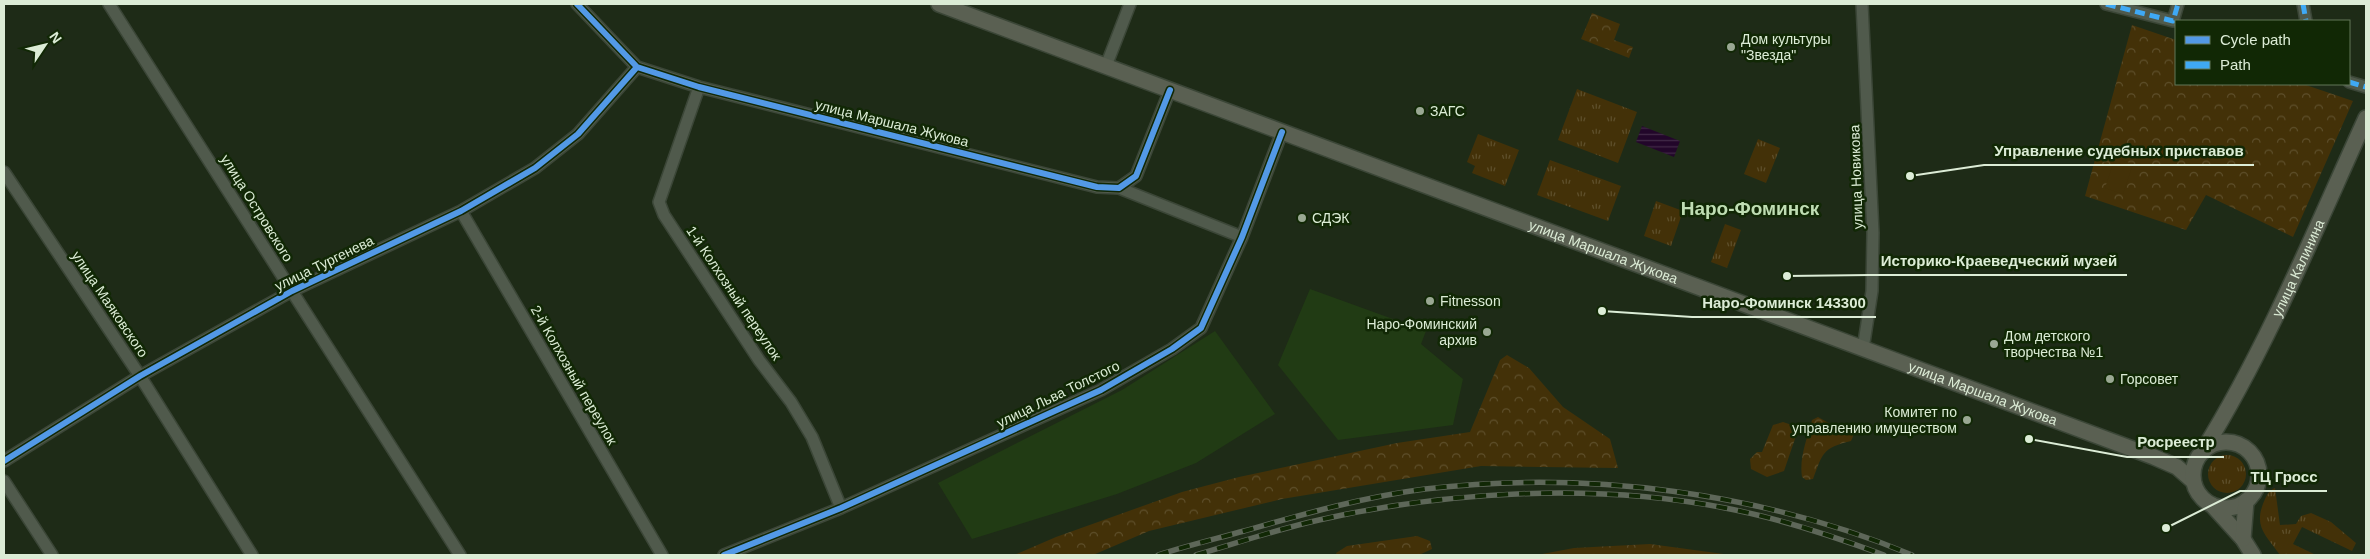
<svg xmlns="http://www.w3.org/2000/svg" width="2370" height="559" font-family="Helvetica,sans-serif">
<defs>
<pattern id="grass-tufts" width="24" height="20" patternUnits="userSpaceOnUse" patternTransform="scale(1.25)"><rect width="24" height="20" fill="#433108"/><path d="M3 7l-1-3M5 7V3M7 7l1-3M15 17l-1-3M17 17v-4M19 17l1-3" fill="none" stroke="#5e4f2b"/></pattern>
<pattern id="forest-crowns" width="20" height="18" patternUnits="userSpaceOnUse" patternTransform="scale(1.25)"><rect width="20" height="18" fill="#433108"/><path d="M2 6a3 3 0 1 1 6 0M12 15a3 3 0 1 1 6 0" fill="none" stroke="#5e4f2b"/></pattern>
<pattern id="water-rules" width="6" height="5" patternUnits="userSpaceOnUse" patternTransform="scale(1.25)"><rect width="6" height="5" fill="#22062a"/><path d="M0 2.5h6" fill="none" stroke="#422a48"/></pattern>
</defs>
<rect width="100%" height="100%" fill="#1e2b17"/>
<path fill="#213b14" d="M 1310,289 L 1426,331 L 1421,344 L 1463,379 L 1453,425 L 1338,440 L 1278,365 Z
M 1215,331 L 1275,414 L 1196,463 L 1117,494 L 972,539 L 938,483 L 1122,390 Z"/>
<path fill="url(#grass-tufts)" d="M 1577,89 L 1637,112 L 1618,163 L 1558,140 Z
M 1478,134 L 1519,150 L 1505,186 L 1472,173 L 1475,166 L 1467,162 Z
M 1758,139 L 1780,148 L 1766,183 L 1744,174 Z
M 1550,160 L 1621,186 L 1608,221 L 1537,195 Z
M 1656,201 L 1683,211 L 1671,246 L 1644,236 Z
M 1725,224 L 1741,230 L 1727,268 L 1711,262 Z
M2208 474a19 19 0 1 1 38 0a19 19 0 1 1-38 0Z
M 2275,488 L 2280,525 L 2296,524 L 2301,516 L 2311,513 L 2331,522 L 2356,543 L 2352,551 L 2302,527 L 2293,544 L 2316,555 L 2280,555 C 2264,533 2253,526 2265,499 C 2268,493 2269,491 2275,488 Z"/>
<path fill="url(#forest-crowns)" d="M 1592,13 L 1620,24 L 1614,40 L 1633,47 L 1629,58 L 1581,39 Z
M 2132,25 L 2176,40 L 2176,84 L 2303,84 L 2353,101 L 2293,237 L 2206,195 L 2186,230 L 2085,196 Z
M 1507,355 L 1529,368 L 1563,407 L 1610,439 L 1618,468 L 1481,466 L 1282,499 L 1149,531 L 1093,555 L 1014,555 L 1056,537 L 1182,492 L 1239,477 L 1397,443 L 1470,432 L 1500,360 Z
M 1818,417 L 1834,426 L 1844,423 L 1852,427 L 1854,434 L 1851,441 C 1822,448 1823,453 1813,479 L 1806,480 L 1802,477 C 1799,458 1807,439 1812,420 Z
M 1783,422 L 1792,425 L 1797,433 L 1784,471 L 1767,477 L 1751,469 L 1750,459 L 1757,452 L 1762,452 L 1773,425 Z
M 1417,536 L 1430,541 L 1432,549 L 1419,555 L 1337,555 L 1336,553 L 1347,546 Z
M 1650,544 L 1731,555 L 1537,555 L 1574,548 Z"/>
<path fill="#433108" d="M 2115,158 L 2133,164 L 2123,194 L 2105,188 Z"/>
<path fill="url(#water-rules)" d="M 1642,126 L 1680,141 L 1674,157 L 1636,142 Z"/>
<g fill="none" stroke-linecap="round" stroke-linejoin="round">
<g stroke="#3b4637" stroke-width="14">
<path id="street" d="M 109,4 L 460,555
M 577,4 L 637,67 L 699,87 L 1097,187 L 1119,188 L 1136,176 L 1170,90
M 1862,4 L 1873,233 L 1872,291 L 1863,349
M 2106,4 L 2173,21 L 2178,4
M 2303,4 L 2306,21
M 1106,66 L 1130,4
M 2349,82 L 2366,87
M 699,87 L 659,202 L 664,215 L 759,360 L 791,402 L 812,437 L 841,508
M 4,172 L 140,376 L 252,555
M 1119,188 L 1242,237
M 461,211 L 662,555
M 4,461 L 140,376 L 292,291 L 461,211 L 535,168 L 578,134 L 637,67
M 4,481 L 52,555
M 724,555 L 841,508 L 1101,390 L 1172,349 L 1201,328 L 1242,237 L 1282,132"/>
</g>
<g stroke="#3b4637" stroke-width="18">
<g id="secondary">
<path id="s1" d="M 939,4 L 2154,457 L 2177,467 L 2193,481"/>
<circle cx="2226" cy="475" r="33"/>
<path id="s2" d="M 2204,449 C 2268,345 2315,230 2366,118"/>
<path d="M 2212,505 L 2243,539 L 2253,555"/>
<path d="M 2243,539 L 2246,501"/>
</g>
</g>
<use href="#street" stroke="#505a4c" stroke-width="11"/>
<use href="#secondary" stroke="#5a6052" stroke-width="15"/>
<g stroke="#5e6759" stroke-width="5.5">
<path id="rail" d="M 1158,555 C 1186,546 1215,539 1244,531 C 1304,514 1363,497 1425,489 C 1587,470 1761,492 1912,555
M 1196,555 C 1237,543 1278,529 1319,520 C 1446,491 1597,483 1725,508 C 1779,518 1833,536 1884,555"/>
</g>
<use href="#rail" stroke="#112805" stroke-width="4" stroke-dasharray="11" stroke-linecap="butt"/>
<path stroke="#3fa9f5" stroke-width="5" stroke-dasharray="10 5" stroke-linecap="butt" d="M 2106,4 L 2173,21 L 2178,4
M 2303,4 L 2306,21
M 2349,82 L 2366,87"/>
<g stroke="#112805" stroke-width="9">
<path id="cycleway" d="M 577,4 L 637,67 L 699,87 L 1097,187 L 1119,188 L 1136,176 L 1170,90
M 4,461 L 140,376 L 292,291 L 461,211 L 535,168 L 578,134 L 637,67
M 724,555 L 841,508 L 1101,390 L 1172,349 L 1201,328 L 1242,237 L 1282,132"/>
</g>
<use href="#cycleway" stroke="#5399e6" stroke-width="6"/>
</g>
<g fill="#9aa893" stroke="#112805" stroke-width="2">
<circle cx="1731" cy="47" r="5"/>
<circle cx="1420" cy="111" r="5"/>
<circle cx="1302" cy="218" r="5"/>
<circle cx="1430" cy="301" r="5"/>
<circle cx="1487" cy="332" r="5"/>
<circle cx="1994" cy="344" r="5"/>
<circle cx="2110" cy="379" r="5"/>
<circle cx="1967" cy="420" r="5"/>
</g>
<g text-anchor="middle" stroke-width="5" stroke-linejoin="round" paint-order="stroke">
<g font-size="14" fill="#dcecd6" stroke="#112805" text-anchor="start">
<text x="1741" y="44">Дом культуры<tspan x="1741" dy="16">"Звезда"</tspan></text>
<text x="1430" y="116">ЗАГС</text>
<text x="1312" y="223">СДЭК</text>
<text x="1440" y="306">Fitnesson</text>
<text x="1477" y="329" text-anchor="end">Наро-Фоминский<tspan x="1477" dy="16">архив</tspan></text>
<text x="2004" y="341">Дом детского<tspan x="2004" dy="16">творчества №1</tspan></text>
<text x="2120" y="384">Горсовет</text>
<text x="1957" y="417" text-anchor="end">Комитет по<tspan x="1957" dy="16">управлению имуществом</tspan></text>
</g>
<g font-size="14" fill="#dcecd6" stroke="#112805">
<text transform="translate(892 123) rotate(14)" y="5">улица Маршала Жукова</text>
<text transform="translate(1856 177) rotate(-92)" y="5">улица Новикова</text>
<text transform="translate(257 208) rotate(58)" y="5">улица Островского</text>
<text dy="5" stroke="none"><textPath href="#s1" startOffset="709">улица Маршала Жукова</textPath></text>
<text transform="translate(324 263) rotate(-26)" y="5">улица Тургенева</text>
<text dy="5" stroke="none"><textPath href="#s2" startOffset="204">улица Калинина</textPath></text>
<text transform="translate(734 293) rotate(56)" y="5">1-й Колхозный переулок</text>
<text transform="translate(110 304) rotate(56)" y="5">улица Маяковского</text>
<text transform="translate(574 375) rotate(60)" y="5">2-й Колхозный переулок</text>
<text transform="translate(1058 394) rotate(-26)" y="5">улица Льва Толстого</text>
<text dy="5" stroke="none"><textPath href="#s1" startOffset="1114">улица Маршала Жукова</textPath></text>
</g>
<g font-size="19" font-weight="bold" fill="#bfddb3" stroke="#112805">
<text x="1750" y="215">Наро-Фоминск</text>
</g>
</g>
<path fill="none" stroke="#dcecd6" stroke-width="2" d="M1910 176L1984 165H2254M1787 276L1870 275H2127M1602 311L1692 317H1876M2029 439L2127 457H2224M2166 528L2240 491H2327"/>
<g fill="#dcecd6" stroke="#112805" stroke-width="2">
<circle cx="1910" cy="176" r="5"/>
<circle cx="1787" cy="276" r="5"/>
<circle cx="1602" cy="311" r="5"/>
<circle cx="2029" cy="439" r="5"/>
<circle cx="2166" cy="528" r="5"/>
</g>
<g font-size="15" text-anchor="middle" font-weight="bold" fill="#dcecd6" stroke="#112805" stroke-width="5" stroke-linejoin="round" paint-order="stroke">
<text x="2119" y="156">Управление судебных приставов</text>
<text x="1999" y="266">Историко-Краеведческий музей</text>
<text x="1784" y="308">Наро-Фоминск 143300</text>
<text x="2176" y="447">Росреестр</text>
<text x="2284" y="482">ТЦ Гросс</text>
</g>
<rect width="2370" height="559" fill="none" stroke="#dcecd6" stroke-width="10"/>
<rect x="2175" y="20" width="175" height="65" fill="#112805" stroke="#627659"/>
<rect x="2185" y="36" width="25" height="8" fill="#5399e6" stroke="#627659"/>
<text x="2220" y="45" font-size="15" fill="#dcecd6">Cycle path</text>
<rect x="2185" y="61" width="25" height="8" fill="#3fa9f5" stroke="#627659"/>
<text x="2220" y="70" font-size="15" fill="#dcecd6">Path</text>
<g transform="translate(45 45) rotate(55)" stroke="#112805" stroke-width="4" paint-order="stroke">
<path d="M0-4L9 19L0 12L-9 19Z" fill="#dcecd6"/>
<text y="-8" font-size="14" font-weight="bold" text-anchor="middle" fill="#dcecd6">N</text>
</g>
</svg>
